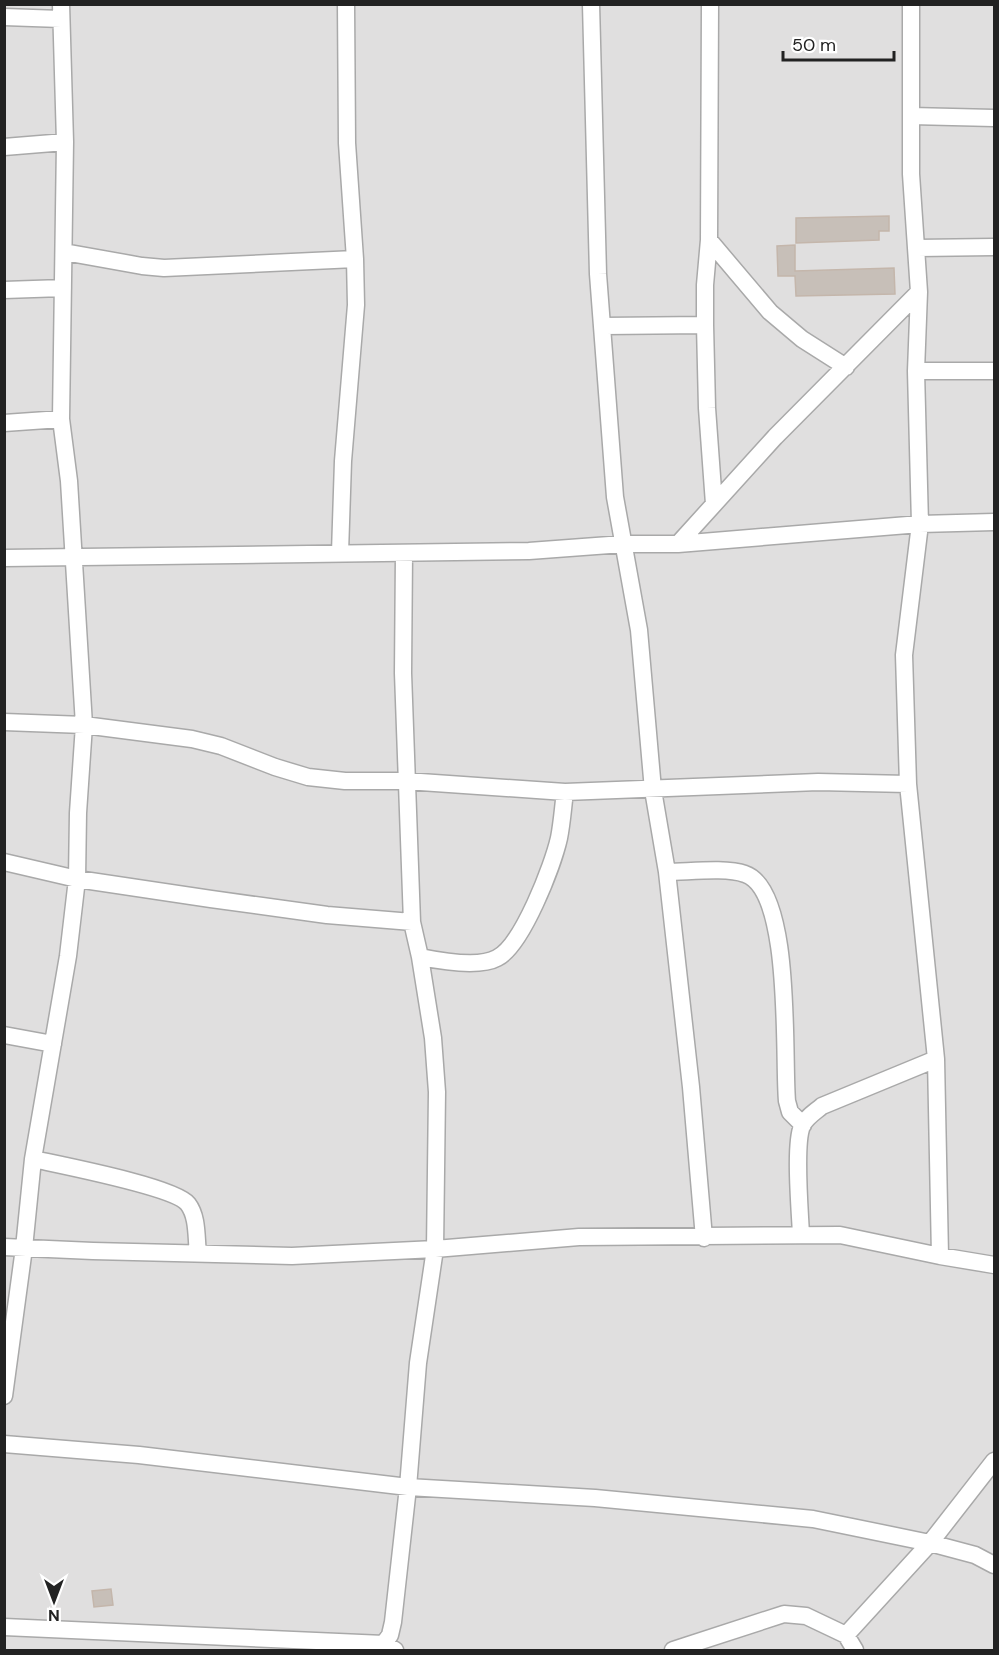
<svg xmlns="http://www.w3.org/2000/svg" width="999" height="1655" font-family="'DM Sans',sans-serif">
<rect width="100%" height="100%" fill="#f2efe9"/>
<path fill="#e0dfdf" d="M 5,5 L 994,5 L 994,1650 L 5,1650 Z"/>
<path fill="#c7bfb8" stroke="#c4b6ab" stroke-width="1.5" d="M 889,216 L 889,231 L 879,231 L 879,240 L 796,243 L 796,218 Z
M 795,245 L 795,271 L 894,268 L 895,294 L 796,296 L 795,276 L 778,276 L 777,246 Z
M 111,1589 L 113,1605 L 94,1607 L 92,1591 Z"/>
<g fill="none" stroke-linecap="round" stroke-linejoin="round">
<g stroke="#a9a9a9" stroke-width="19">
<path id="minor" d="M 591,4 L 598,274 L 615,497 L 639,630 L 653,790 L 667,872 L 691,1087 L 704,1238
M 710,4 L 709,240 L 705,285 L 705,325 L 707,408 L 714,504
M 911,4 L 911,174 L 919,292 L 916,371 L 920,524 L 904,655 L 908,784 L 936,1059 L 940,1256
M 4,17 L 61,19
M 911,116 L 994,118
M 4,147 L 65,142
M 709,240 L 770,312 L 802,339 L 846,367
M 917,248 L 994,247
M 64,252 L 142,266 L 164,268 L 355,259
M 4,290 L 63,288
M 604,326 L 705,325
M 916,371 L 994,371
M 4,423 L 61,419
M 678,544 L 775,437 L 919,292
M 340,553 L 343,461 L 356,305 L 355,259 L 347,143 L 346,4
M 4,558 L 529,551 L 623,544 L 678,544 L 920,524 L 994,522
M 4,722 L 84,725 L 192,739 L 221,746 L 275,767 L 308,777 L 345,781 L 406,781 L 565,792 L 818,782 L 908,784
M 4,862 L 77,879 L 211,899 L 327,915 L 412,922
M 667,872 C 688,872 726,867 745,874 C 793,890 783,1057 787,1101 L 790,1112 L 803,1125
M 420,957 C 440,961 479,968 497,958 C 522,946 553,865 559,838 C 562,823 563,807 565,792
M 4,1035 L 53,1044
M 33,1159 C 60,1165 175,1187 188,1204 C 198,1217 196,1238 198,1253
M 801,1235 C 800,1211 794,1145 802,1126 C 806,1117 815,1112 822,1106 L 936,1059
M 4,1247 L 93,1251 L 292,1256 L 435,1249 L 579,1237 L 840,1235 L 940,1256 L 994,1265
M 4,1396 L 24,1248 L 33,1159 L 68,956 L 77,879 L 78,813 L 84,725 L 69,481 L 61,419 L 65,142 L 61,4
M 4,1444 L 139,1455 L 408,1487 L 595,1498 L 813,1519 L 930,1543 L 975,1555 L 994,1565
M 4,1627 L 384,1644 L 395,1650
M 846,1635 L 930,1543 L 994,1461
M 379,1650 L 390,1635 L 393,1622 L 408,1487 L 418,1363 L 435,1249 L 437,1092 L 433,1038 L 420,957 L 412,922 L 403,673 L 404,553
M 673,1650 L 784,1614 L 806,1616 L 846,1635 L 855,1650"/>
</g>
<use href="#minor" stroke="#fff" stroke-width="16"/>
</g>
<rect width="999" height="1655" fill="none" stroke="#222222" stroke-width="12"/>
<g transform="translate(54 1601) rotate(180)" stroke="#ffffff" stroke-width="4.5" paint-order="stroke">
<path d="M0-4.5L10 22L0 15L-10 22Z" fill="#222222"/>
<text y="-9" font-size="16" font-weight="bold" text-anchor="middle" fill="#222222">N</text>
</g>
<path d="M783 51v9h111v-9" fill="none" stroke="#222222" stroke-width="3"/>
<text x="792" y="51" font-size="18" fill="#222222" stroke="#ffffff" stroke-width="4.5" paint-order="stroke">50 m</text>
</svg>
